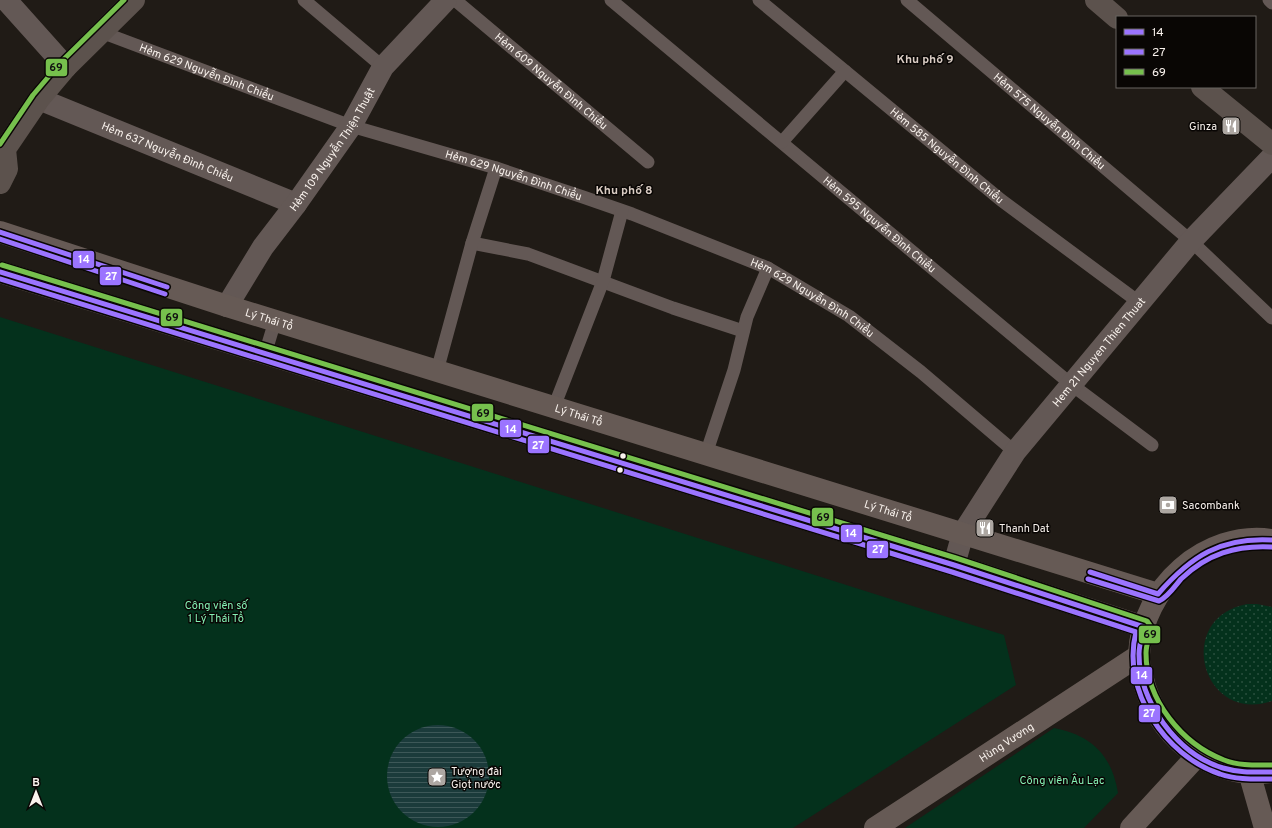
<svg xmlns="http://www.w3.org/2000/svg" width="1272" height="828" font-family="Overpass,sans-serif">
<defs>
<pattern id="grass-dots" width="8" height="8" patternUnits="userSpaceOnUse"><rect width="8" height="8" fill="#04311c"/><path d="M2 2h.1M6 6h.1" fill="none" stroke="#294f3d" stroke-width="1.8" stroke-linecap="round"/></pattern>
<pattern id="water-rules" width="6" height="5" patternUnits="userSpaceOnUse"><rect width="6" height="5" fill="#1b3b3b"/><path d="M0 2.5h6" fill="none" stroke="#3d5858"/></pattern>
</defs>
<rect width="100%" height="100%" fill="#201b16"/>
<path fill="url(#grass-dots)" d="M 1247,604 L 1257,604 L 1272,607 L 1272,701 C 1202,725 1173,618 1247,604 Z"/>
<path fill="#04311c" d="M 0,317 L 1004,635 L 1016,685 L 793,828 L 0,828 Z
M 1054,728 C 1091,735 1112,755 1118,793 L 1084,828 L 905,828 Z"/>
<path fill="url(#water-rules)" d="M387 776a51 51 0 1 1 102 0a51 51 0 1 1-102 0Z"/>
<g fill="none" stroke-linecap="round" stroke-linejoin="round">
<g stroke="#635855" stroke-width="13">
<path d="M 304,0 L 383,67"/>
<path id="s1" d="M 455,0 L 648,162"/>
<path id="s2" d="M 611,0 L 1072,385 L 1152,445"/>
<path id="s3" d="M 759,0 L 1001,200 L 1140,303"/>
<path id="s4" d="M 907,0 L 1191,241 L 1272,318"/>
<path d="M 1269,0 L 1272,3"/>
<path id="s5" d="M 101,32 L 351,126 L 496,168 L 583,197 L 632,214 L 768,268 L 849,316 L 921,372 L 1015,452"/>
<path d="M 782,142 L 845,71"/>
<path d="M 472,243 L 528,254 L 673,308 L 743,331"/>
<path d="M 265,354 L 275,321"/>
<path d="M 437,371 L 472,243 L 496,168"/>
<path d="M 554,407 L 603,281 L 622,211"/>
<path d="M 706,454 L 734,370 L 747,317 L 768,268"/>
</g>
<g stroke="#635855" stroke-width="22">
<path d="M 6,0 L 66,67"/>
<path id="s6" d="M 39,99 L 296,204"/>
<path id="s7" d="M 227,306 L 263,247 L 296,204 L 351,126 L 383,67 L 446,0"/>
<path id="s8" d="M 954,565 L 963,533 L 1015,452 L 1191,241 L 1272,157"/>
</g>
<path stroke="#5c524d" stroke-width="22" d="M 1096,0 L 1117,18
M 1202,87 L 1272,144
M 0,152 L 5,149 L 39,99 L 66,67 L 134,0
M 0,183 L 7,169 L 5,149"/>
<g stroke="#665a55" stroke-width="22">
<path id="s9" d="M 0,232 L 227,306 L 1158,594"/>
<path d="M 0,272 L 954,565 L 1144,627"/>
<path d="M 1272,540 C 1205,530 1142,588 1139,654 C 1138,661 1141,669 1142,675 C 1154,734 1210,781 1272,772"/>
<path d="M 1249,772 L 1265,828"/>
<path id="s10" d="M 875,828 L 1138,656"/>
<path d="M 1131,828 L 1197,756"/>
</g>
<g stroke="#090604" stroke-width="8">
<path id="bus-1" d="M 0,232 L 167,287
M 0,272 L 954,565 L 1144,627 C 1142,636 1139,645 1139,654 C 1139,702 1177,754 1223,768 C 1240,773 1255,772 1272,772
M 1090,572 L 1158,594 C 1191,556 1221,537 1272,540"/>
</g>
<g stroke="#090604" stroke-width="8">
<path id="bus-2" d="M 0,239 L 165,294
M 0,279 L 952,572 L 1136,632 C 1121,690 1165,756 1220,774 C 1237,780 1255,779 1272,779
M 1088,579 L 1159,601 C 1168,597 1175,586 1181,579 C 1207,554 1236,545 1272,547"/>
</g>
<g stroke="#090604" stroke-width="8">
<path id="bus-3" d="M 0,144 L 33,95 L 61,62 L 124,0
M 2,265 L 956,558 L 1147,621 L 1151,627 C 1150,636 1146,644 1146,653 C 1146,700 1182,744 1224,760 C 1239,766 1256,765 1272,765"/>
</g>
<use href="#bus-1" stroke="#9b74ff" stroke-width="5"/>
<use href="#bus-2" stroke="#9b74ff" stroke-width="5"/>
<use href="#bus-3" stroke="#76c04d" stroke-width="5"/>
</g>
<defs>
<g id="restaurant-square" transform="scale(1)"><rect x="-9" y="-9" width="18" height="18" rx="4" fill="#ada7a2" stroke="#090604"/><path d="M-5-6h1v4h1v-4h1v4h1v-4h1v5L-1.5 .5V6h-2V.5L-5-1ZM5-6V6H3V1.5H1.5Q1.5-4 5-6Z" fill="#fff"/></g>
<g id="bank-square" transform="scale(1)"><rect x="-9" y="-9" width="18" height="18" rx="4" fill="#ada7a2" stroke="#090604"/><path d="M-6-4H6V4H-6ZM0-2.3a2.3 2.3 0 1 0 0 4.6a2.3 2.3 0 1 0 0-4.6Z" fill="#fff"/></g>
<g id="sight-square" transform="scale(1)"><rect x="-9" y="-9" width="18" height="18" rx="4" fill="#ada7a2" stroke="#090604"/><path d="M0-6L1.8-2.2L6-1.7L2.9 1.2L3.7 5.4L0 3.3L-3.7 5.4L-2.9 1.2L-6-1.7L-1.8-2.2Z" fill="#fff"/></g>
</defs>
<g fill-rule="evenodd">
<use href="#restaurant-square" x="1231" y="126"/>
<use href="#bank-square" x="1168" y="505"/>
<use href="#restaurant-square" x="985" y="528"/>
<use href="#sight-square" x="437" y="777"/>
</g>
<g fill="#f9f2ed" stroke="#090604" stroke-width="1.5">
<circle cx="623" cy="456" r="3.5"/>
<circle cx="620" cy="470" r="3.5"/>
</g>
<g text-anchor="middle" stroke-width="3" stroke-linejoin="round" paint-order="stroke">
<g font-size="11" fill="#f9f2ed" stroke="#090604">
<text dy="4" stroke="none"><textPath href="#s5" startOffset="113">Hẻm 629 Nguyễn Ðình Chiểu</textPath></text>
<text dy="4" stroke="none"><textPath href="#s1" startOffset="126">Hẻm 609 Nguyễn Ðình Chiểu</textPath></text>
<text dy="4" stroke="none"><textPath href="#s4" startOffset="187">Hẻm 575 Nguyễn Ðình Chiểu</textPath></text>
<text dy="4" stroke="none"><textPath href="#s7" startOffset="189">Hẻm 109 Nguyễn Thiện Thuật</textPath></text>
<text dy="4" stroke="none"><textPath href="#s6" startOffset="139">Hẻm 637 Nguyễn Ðình Chiểu</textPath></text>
<text dy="4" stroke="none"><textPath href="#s3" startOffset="244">Hẻm 585 Nguyễn Ðình Chiểu</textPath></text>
<text dy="4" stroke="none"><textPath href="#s5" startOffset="437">Hẻm 629 Nguyễn Ðình Chiểu</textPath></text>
<text dy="4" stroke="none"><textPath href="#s2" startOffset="350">Hẻm 595 Nguyễn Ðình Chiểu</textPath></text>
<text dy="4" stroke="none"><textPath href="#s5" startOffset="761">Hẻm 629 Nguyễn Ðình Chiểu</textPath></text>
<text dy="4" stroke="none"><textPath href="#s9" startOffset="283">Lý Thái Tổ</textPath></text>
<text dy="4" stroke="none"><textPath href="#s8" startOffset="260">Hem 21 Nguyen Thien Thuat</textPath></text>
<text dy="4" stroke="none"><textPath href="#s9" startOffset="607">Lý Thái Tổ</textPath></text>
<text dy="4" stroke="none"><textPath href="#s9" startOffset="931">Lý Thái Tổ</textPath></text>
<text dy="4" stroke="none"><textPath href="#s10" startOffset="157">Hùng Vương</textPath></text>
</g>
<g font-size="11" fill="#f9f2ed" stroke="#090604" text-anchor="start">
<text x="1217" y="130" text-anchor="end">Ginza</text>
<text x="1182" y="509">Sacombank</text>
<text x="999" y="532">Thanh Dat</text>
<text x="451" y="775">Tượng đài<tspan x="451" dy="13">Giọt nước</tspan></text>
</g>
<g font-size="11" fill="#85f1b4" stroke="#090604">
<text x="216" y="609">Công viên số<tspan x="216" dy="13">1 Lý Thái Tổ</tspan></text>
<text x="1062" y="784">Công viên Âu Lạc</text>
</g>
<g font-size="12" font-weight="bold" fill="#d9ccc3" stroke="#090604">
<text x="925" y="63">Khu phố 9</text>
<text x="624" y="194">Khu phố 8</text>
</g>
</g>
<g stroke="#090604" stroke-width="1.5">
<rect x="45" y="58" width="23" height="19" rx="4" fill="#76c04d"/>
<rect x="72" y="250" width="23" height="19" rx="4" fill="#9b74ff"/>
<rect x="99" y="266" width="23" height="20" rx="4" fill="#9b74ff"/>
<rect x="160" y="308" width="23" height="19" rx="4" fill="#76c04d"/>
<rect x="471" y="403" width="23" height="19" rx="4" fill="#76c04d"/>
<rect x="499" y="419" width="23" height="19" rx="4" fill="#9b74ff"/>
<rect x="527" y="435" width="23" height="19" rx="4" fill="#9b74ff"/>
<rect x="811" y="507" width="23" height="20" rx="4" fill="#76c04d"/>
<rect x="840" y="524" width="23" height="19" rx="4" fill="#9b74ff"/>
<rect x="866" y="540" width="23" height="19" rx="4" fill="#9b74ff"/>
<rect x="1138" y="625" width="23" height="19" rx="4" fill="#76c04d"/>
<rect x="1130" y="666" width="23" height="19" rx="4" fill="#9b74ff"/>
<rect x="1138" y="704" width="23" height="19" rx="4" fill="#9b74ff"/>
</g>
<g font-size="11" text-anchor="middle" font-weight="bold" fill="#fff">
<text x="84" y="263">14</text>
<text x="111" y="280">27</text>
<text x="511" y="433">14</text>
<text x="538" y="449">27</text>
<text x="851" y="537">14</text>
<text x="878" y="553">27</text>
<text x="1142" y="679">14</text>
<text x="1149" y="717">27</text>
</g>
<g font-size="11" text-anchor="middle" font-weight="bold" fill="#111">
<text x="56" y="71">69</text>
<text x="172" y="321">69</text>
<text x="483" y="417">69</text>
<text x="823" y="521">69</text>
<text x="1150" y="638">69</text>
</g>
<rect x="1116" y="16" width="140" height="72" fill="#090604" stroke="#696461"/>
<rect x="1124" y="29" width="20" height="6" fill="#9b74ff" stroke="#696461"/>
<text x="1152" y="36" font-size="12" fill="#f9f2ed">14</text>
<rect x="1124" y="49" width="20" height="6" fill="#9b74ff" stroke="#696461"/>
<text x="1152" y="56" font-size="12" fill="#f9f2ed">27</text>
<rect x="1124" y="69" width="20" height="6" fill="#76c04d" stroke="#696461"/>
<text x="1152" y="76" font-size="12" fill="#f9f2ed">69</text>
<g transform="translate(36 792)" stroke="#090604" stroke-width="3" paint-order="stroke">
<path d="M0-3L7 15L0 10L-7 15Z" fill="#f9f2ed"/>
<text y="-6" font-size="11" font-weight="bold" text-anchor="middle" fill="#f9f2ed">B</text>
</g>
</svg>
